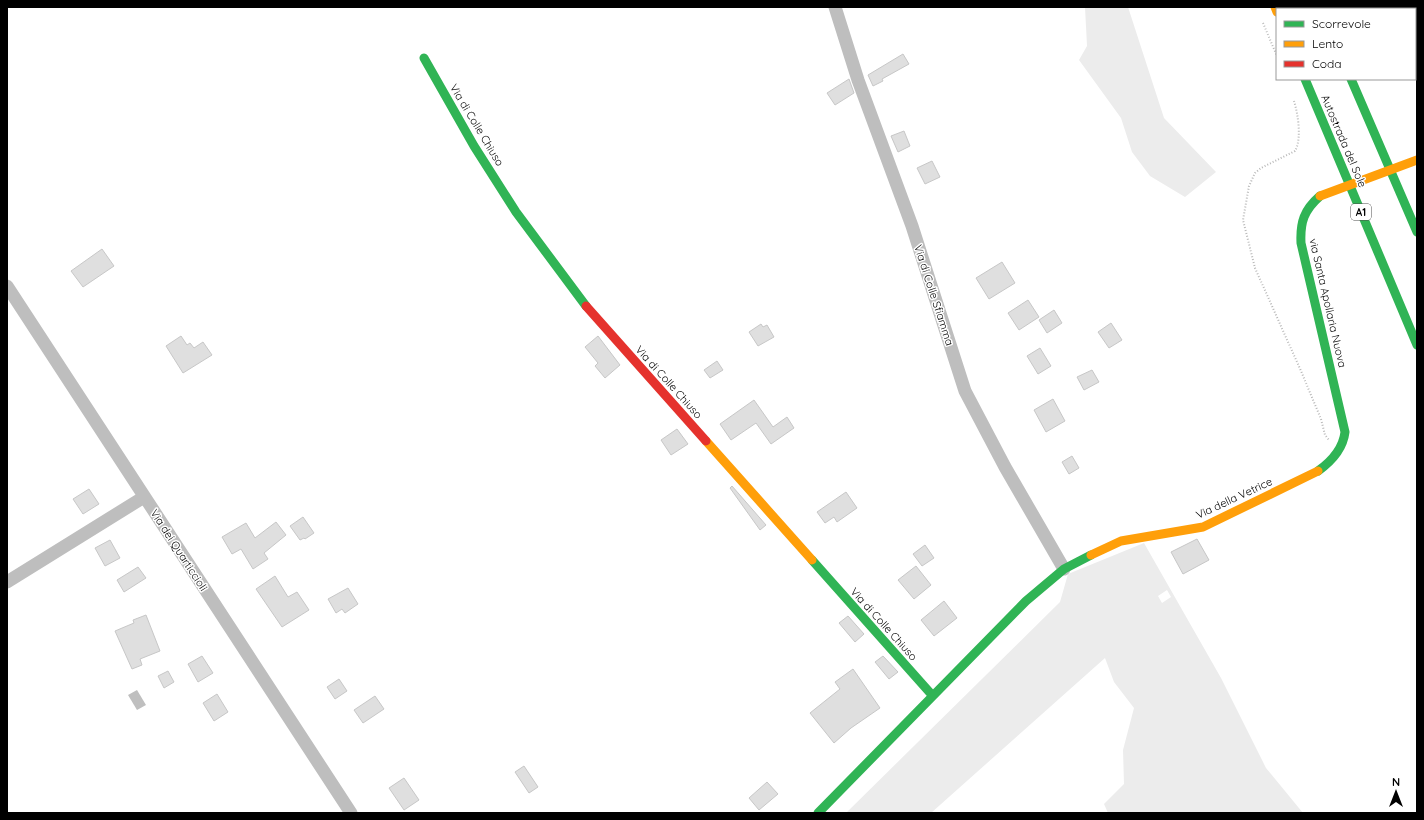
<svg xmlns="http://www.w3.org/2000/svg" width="1424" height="820" font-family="Quicksand,sans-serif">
<rect width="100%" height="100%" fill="#fff"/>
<path fill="#ececec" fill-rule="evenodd" d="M 1085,7 L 1128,7 L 1164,118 L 1216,172 L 1185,197 L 1150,176 L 1132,152 L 1121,118 L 1079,60 L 1087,46 Z
M 1144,543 L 1221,678 L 1266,768 L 1303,813 L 1108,813 L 1104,804 L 1124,784 L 1123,750 L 1134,708 L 1114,682 L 1105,658 L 931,813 L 846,813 L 1060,602 L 1068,574 ZM 1167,590 L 1171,597 L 1162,603 L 1158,596 Z"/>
<path fill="#bfbfbf" d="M 137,690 L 146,705 L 137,710 L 128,695 Z"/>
<path fill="#dfdfdf" stroke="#c7c7c7" d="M 903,54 L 909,64 L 882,79 L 883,81 L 873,86 L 868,75 Z
M 849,79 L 854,93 L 835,105 L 827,93 Z
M 904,131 L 910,146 L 898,152 L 891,136 Z
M 932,161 L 940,177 L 925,184 L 917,168 Z
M 102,249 L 114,266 L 83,287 L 71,271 Z
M 1002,262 L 1015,283 L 989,299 L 976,278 Z
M 1028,300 L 1039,317 L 1019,330 L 1008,313 Z
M 1054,310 L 1062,323 L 1047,333 L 1039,320 Z
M 1111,323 L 1122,340 L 1109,348 L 1098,332 Z
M 761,324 L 763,327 L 767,325 L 774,337 L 758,346 L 749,332 Z
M 181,336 L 187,345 L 190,343 L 194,348 L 203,342 L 212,355 L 183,373 L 166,346 Z
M 598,336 L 620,365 L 605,378 L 595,366 L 598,363 L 585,347 Z
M 1040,348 L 1051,366 L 1038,374 L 1027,356 Z
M 717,361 L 723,370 L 710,378 L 704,370 Z
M 1092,370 L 1099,382 L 1084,390 L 1077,377 Z
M 1053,399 L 1065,421 L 1046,432 L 1034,410 Z
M 754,400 L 773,427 L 787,417 L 794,428 L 771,444 L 756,423 L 731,440 L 720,424 Z
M 677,429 L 688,444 L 671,455 L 661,440 Z
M 1072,456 L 1079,468 L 1069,474 L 1062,462 Z
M 732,486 L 766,525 L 760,530 L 730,488 Z
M 89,489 L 99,504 L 83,514 L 73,499 Z
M 846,492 L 857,508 L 837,522 L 834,517 L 825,523 L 817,512 Z
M 303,517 L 314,533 L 305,539 L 304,538 L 300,540 L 290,526 Z
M 276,522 L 286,535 L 264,553 L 268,559 L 253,569 L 241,549 L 232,554 L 222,537 L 246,523 L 255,538 Z
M 1197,539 L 1209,560 L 1183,574 L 1171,552 Z
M 110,540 L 120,558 L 105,566 L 95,548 Z
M 925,545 L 934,558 L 922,566 L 913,554 Z
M 916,566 L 931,585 L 914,599 L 898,580 Z
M 138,567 L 146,578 L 124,592 L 117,580 Z
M 275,576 L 288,597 L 297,592 L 309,610 L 282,627 L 256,589 Z
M 348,588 L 358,604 L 345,613 L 342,609 L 336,613 L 328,599 Z
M 944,601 L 957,618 L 934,636 L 921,620 Z
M 146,615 L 160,651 L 140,659 L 142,665 L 132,669 L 115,631 L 134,623 L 133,620 Z
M 848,616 L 864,634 L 855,642 L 839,623 Z
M 202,656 L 213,673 L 198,682 L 188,664 Z
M 883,656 L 898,672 L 889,679 L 875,662 Z
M 853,669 L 880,708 L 851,728 L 834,743 L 810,713 L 840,689 L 835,682 Z
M 168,671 L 174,682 L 164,688 L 158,676 Z
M 339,679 L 347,691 L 335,699 L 327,687 Z
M 217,694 L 228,712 L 214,721 L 203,703 Z
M 375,696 L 384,709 L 363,723 L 354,710 Z
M 524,766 L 538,787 L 529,793 L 515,772 Z
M 404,778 L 419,800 L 404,810 L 389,788 Z
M 767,782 L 778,794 L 759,810 L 749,798 Z"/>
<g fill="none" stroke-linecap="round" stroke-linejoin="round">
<path stroke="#b9b9b9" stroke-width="2" stroke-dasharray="1 2" stroke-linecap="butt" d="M 1263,23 L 1277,56
M 1294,101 C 1298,114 1302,139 1295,151 L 1261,168 L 1255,173 L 1249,186 L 1243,220 L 1255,268 L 1301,371 L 1321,419 L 1325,435 L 1329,440"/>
<path stroke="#bebebe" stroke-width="13" d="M 835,7 L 858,80 L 912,226 L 965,391 L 1005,467 L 1064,569
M 7,286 L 351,813
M 7,582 L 144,497"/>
<path stroke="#30b455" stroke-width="9" d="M 1320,7 L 1321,9
M 424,58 L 474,146 L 516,212 L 586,306
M 1305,79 L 1417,345
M 1351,79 L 1417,232
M 1318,471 C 1332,461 1343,449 1345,432 L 1301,243 C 1300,222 1304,210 1320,196
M 812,560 L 932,695
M 818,813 L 1026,601 L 1064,569 L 1091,555"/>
<path stroke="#ff9f0a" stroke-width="9" d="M 1275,7 L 1277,12
M 706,441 L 812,560
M 1091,555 L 1121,541 L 1203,527 L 1318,471"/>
<path stroke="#e5322d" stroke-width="9" d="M 586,306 L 706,441"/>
<path stroke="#ff9f0a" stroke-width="9" d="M 1320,196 L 1417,160"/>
</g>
<g text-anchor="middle" stroke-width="3" stroke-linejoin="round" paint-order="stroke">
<rect fill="#fff" stroke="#4c4c4c" stroke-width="1" x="1351" y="204" width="20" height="16" rx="3"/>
<g font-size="10" font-weight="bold" fill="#000">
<text x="1361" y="216">A1</text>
</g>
<g font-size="11" fill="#000" stroke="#fff">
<text transform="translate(477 125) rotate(59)" y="4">Via di Colle Chiuso</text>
<text transform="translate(1344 141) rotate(67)" y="4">Autostrada del Sole</text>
<text transform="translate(934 295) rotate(72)" y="4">Via di Colle Sfiamma</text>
<text transform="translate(1328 303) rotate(77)" y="4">via Santa Apollaria Nuova</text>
<text transform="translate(669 382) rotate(48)" y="4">Via di Colle Chiuso</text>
<text transform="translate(1234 498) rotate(-25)" y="4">Via della Vetrice</text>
<text transform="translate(179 550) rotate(57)" y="4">Via dei Quarticcioli</text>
<text transform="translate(884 624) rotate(48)" y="4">Via di Colle Chiuso</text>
</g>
</g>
<rect width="1424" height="820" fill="none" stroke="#000000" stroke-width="16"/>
<rect x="1276" y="8" width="140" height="72" fill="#ffffff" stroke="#999999"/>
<rect x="1284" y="21" width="20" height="6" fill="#30b455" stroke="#999999"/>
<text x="1312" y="28" font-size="12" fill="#000000">Scorrevole</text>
<rect x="1284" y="41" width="20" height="6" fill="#ff9f0a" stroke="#999999"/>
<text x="1312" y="48" font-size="12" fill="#000000">Lento</text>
<rect x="1284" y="61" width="20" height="6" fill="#e5322d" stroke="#999999"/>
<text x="1312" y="68" font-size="12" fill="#000000">Coda</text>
<g transform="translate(1396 792)" stroke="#ffffff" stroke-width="3" paint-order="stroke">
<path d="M0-3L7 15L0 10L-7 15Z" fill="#000000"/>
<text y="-6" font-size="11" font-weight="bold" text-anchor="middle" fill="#000000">N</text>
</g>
</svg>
